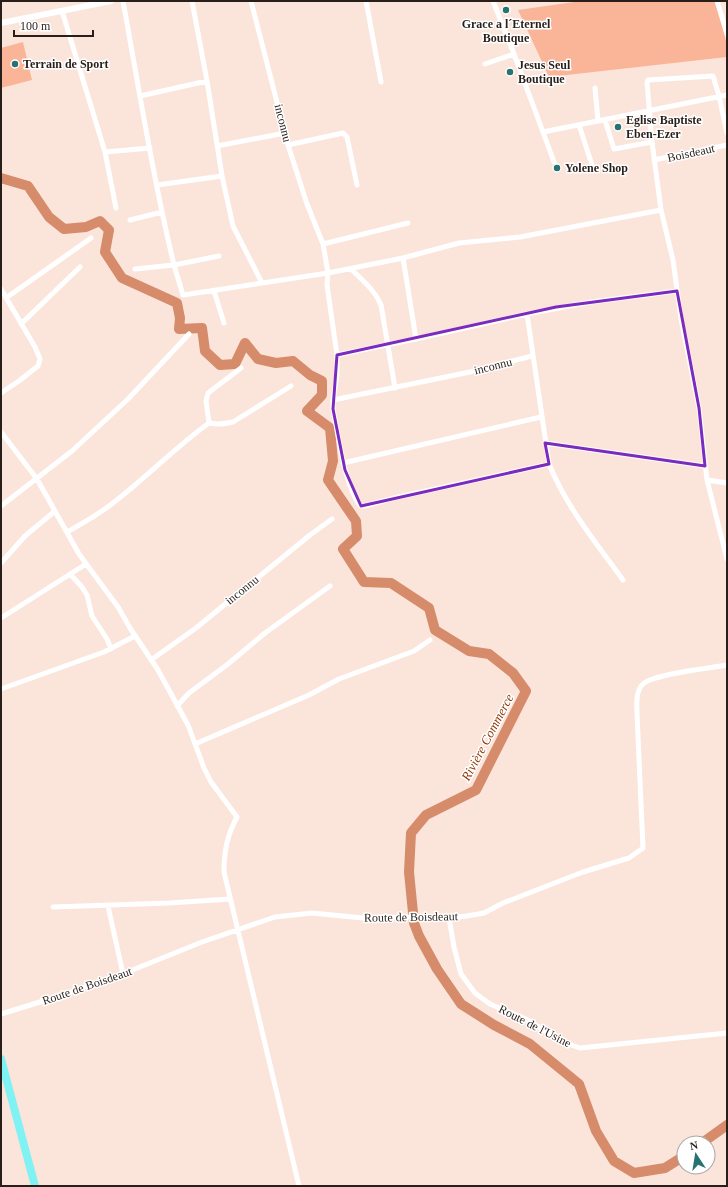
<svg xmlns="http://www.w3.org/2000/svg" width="728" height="1187" font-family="Georgia,serif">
<rect width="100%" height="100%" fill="#fbe5db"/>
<path fill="#fab598" d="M 581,1 L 716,1 L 727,45 L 727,57 L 549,77 L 518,10 Z
M 23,42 L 32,80 L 1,88 L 1,48 Z"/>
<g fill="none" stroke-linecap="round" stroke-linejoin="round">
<path stroke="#d68b6b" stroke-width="10" d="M 1,178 L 28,186 L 49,217 L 64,229 L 86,227 L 100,221 L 109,230 L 105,252 L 122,278 L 177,303 L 180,318 L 179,329 L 202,328 L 205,351 L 220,365 L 235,364 L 245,343 L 258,359 L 276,363 L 293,361 L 310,375 L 322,381 L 322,395 L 307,411 L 330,428 L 333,461 L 328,480 L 356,521 L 357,536 L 343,549 L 364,582 L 391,583 L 429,608 L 435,630 L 469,651 L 489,654 L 513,673 L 526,691 L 476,790 L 426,815 L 411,833 L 409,872 L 414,923 L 419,936 L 437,969 L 461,1004 L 494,1025 L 530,1044 L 579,1084 L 596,1131 L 614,1161 L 634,1173 L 665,1168 L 684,1156
M 702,1143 L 727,1125"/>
<path stroke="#fff" stroke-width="5" d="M 123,1 C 139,89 153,178 174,265 L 219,256
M 251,1 L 288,145 L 307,204 L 323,244 L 328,273 L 327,285 L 337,355 L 337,375 L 333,400 L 470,372 L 532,356
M 366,1 L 381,82
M 493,1 L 514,54 L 543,132 L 727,95
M 717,1 L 727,34
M 62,11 L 105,152 L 150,148
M 485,64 L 514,54
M 595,88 L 598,121
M 140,96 L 207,81
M 605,120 L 614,149 L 652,142
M 579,125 L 592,165
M 543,132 L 554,162
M 727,133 L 719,96 L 713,76 L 648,80 L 647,82 L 652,142 L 661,210 L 673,260 L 681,319 L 699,408 L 707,480 L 727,559
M 288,145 L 343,133 L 347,137 L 357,185
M 217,146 L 285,133
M 105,152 L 116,208
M 654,160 L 727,145
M 222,176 L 233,226 L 262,283
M 157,185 L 222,176 L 207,81 L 192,1
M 130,220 L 162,212
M 323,244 L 408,223
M 403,258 L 416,339 L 527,314 L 549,464 C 566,506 596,543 623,580
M 135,269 L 174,265 L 183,295 L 328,273 L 403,258 L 459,243 L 520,237 L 661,210
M 351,269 C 362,280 375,290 381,305 L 395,388
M 1,289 L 35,347 L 40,359 L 38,366 L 19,381 L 1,393
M 214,291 L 224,323
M 6,298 L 91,238
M 527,314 L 591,302 L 677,291
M 21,324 L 80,267
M 337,355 L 416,339
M 333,400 L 333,409 C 338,433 345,489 361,506 L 365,506 L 394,498 L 549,464
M 209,423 L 206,401 L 208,393 L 241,368
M 1,432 L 37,479 L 79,554 L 118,607 L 130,628 L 158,670 L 188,725 L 204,768 L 211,782 L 237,817 C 227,836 224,851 224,872 L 299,1186
M 545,443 L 705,466
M 343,463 L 541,417
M 707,480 L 727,483
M 1,506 L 72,451 L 128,399 L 189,334
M 67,532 C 81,524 96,516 109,506 C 144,480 174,448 209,423 C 218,425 224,424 233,422 L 291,386
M 1,563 L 25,536 L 55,511
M 70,574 L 82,587 L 87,595 L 92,616 L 107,639 L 111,649
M 1,618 L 86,564
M 151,660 L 196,628 L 310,535 L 332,519
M 1,689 L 104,652 L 135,636
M 177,706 L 189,693 L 228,664 L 265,633 L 330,586
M 195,744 L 309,695 L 339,679 L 414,651 L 430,640
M 108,906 L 123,974
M 53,907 L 169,903 L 230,899
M 449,918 L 454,947 L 461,974 L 475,993 L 490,1004 L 528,1020 L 560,1041 L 580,1048 L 727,1033
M 1,1014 L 53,998 L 130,971 L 202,942 L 275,917 L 312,913 L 363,918 L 417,917 L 449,918 L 467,916 L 484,913 L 503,903 L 583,872 L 629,858 L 643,848 L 637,714 C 637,704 635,692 643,684 C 652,674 711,668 727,665"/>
<path stroke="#fff" stroke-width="6" d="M 1,23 L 111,1"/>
<path stroke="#80f2f3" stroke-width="8" d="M 1,1059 L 35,1186"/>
</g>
<path fill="none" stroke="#7b2cbf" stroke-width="3" stroke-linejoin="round" d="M 677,291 L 699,408 L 705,466 L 545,443 L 549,464 L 361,506 L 345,470 L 333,409 L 337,355 L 556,307 Z"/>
<g fill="#287272" stroke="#fff" stroke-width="1.5">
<circle cx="506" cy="10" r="4"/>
<circle cx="15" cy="64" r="4"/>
<circle cx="510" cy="72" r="4"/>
<circle cx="618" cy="127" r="4"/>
<circle cx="557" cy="168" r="4"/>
</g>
<g text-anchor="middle" stroke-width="3" stroke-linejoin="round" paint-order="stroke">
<g font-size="12" font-weight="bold" fill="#291f1a" stroke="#fff" text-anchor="start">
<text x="506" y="28" text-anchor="middle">Grace a l´Eternel<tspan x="506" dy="14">Boutique</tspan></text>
<text x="23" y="68">Terrain de Sport</text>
<text x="518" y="69">Jesus Seul<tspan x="518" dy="14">Boutique</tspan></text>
<text x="626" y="124">Eglise Baptiste<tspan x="626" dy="14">Eben-Ezer</tspan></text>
<text x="565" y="172">Yolene Shop</text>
</g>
<g font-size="12" fill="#291f1a" stroke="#fff">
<text transform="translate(283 123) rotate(76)" y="4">inconnu</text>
<text transform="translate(691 153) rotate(-12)" y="4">Boisdeaut</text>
<text transform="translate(493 366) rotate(-14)" y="4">inconnu</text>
<text transform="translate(242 590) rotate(-39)" y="4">inconnu</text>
<text transform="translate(411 917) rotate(-1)" y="4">Route de Boisdeaut</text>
<text transform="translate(87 986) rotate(-19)" y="4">Route de Boisdeaut</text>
<text transform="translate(535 1026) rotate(27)" y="4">Route de l'Usine</text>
</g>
<g font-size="13" font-style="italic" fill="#8e3500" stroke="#fff">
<text transform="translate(487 737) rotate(-62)" y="5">Rivière Commerce</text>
</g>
</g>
<rect width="728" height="1187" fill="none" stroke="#291f1a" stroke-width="4"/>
<g transform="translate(696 1155) rotate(348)"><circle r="19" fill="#ffffff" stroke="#a9a5a3"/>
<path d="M0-3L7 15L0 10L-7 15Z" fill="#287272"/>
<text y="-6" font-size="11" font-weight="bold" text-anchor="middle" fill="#291f1a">N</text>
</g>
<path d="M14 30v6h79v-6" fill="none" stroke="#291f1a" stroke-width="2"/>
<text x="20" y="30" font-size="12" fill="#291f1a" stroke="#ffffff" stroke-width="3" paint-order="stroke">100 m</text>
</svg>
